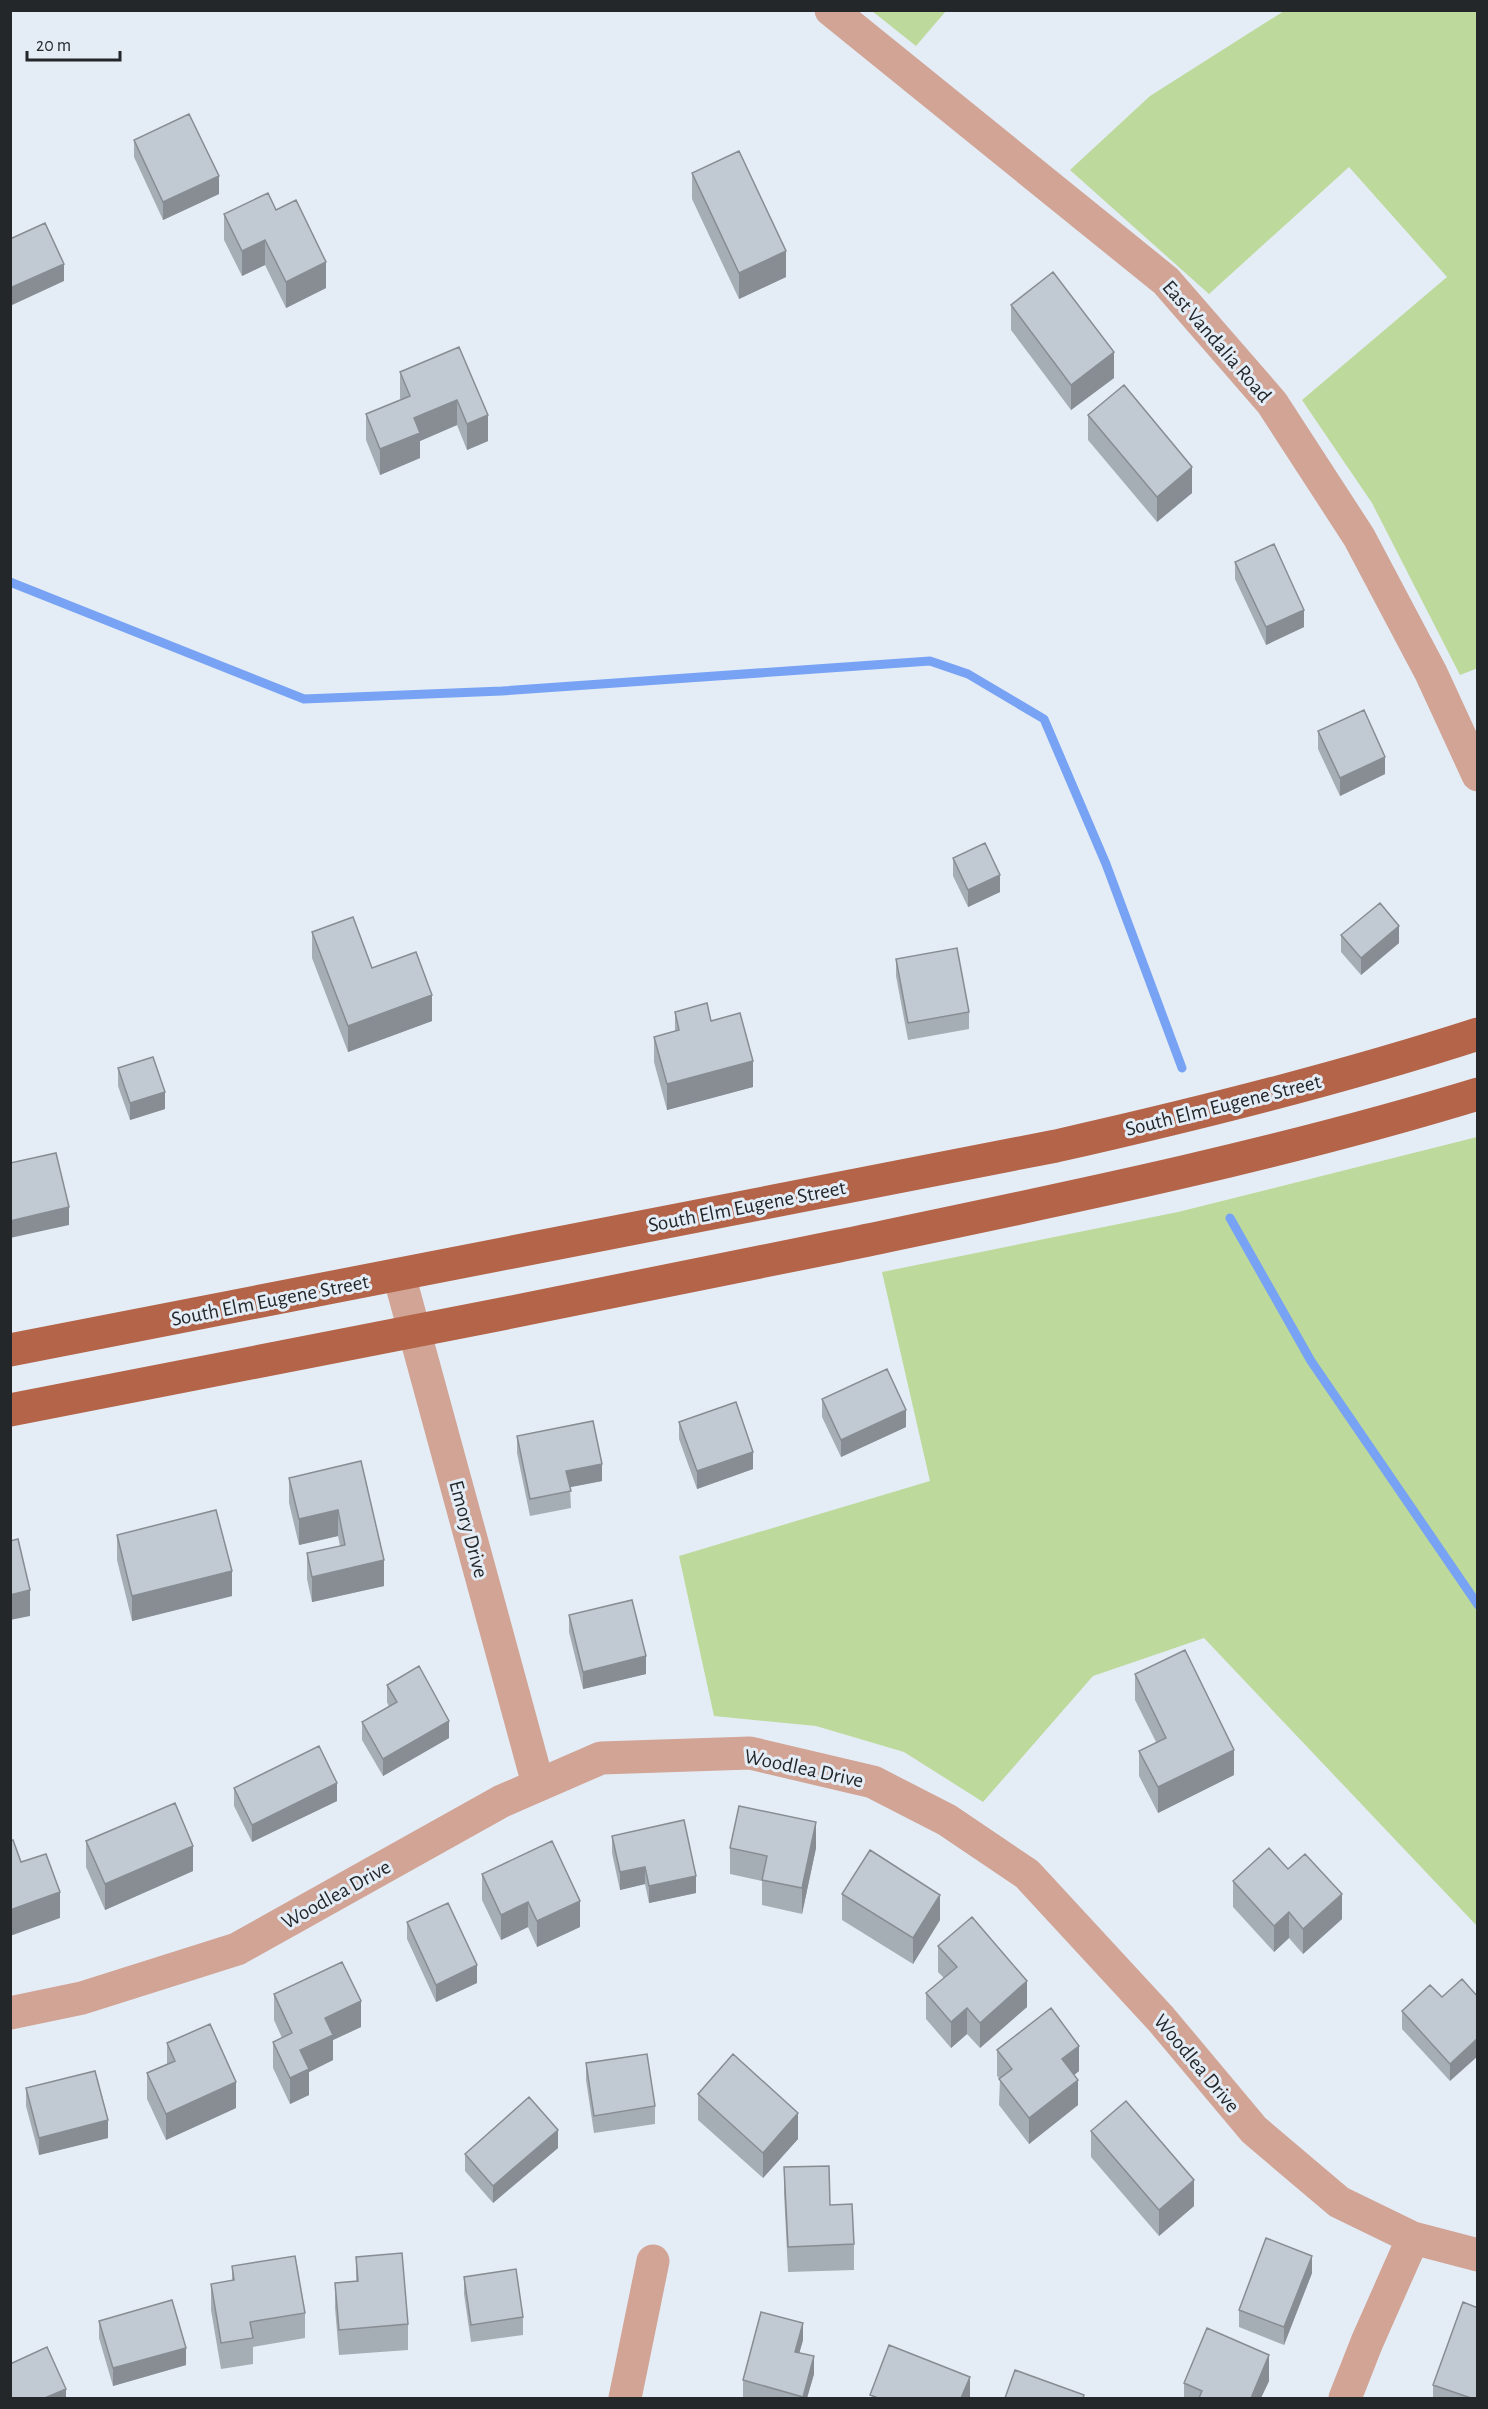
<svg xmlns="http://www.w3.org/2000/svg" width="1488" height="2409" font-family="'Alegreya Sans',sans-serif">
<rect width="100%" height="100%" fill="#e4edf6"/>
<path fill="#bdd99b" d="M 872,11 L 946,11 L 916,46 Z
M 1284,11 L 1477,11 L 1478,668 L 1460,675 L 1372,503 L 1302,400 L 1447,277 L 1349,167 L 1209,294 L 1070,170 L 1150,96 Z
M 1477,1137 L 1477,1926 L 1204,1638 L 1093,1676 L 983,1802 L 904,1752 L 816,1726 L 714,1716 L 679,1556 L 930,1481 L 882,1272 L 1178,1212 Z"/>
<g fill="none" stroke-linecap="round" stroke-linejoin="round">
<path stroke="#78a3f4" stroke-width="9" d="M 10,582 L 304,699 L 502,691 L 930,661 L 968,674 L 1044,719 L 1106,864 L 1182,1068
M 1230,1218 L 1311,1361 L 1478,1605"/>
<path stroke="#d1a495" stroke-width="33" d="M 831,10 L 1166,281 L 1272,403 L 1359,537 L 1431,673 L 1478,775
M 399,1275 L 538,1784
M 10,2013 L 82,1998 L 237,1949 L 502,1801 L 601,1758 L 750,1753 L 873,1782 L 947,1820 L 1027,1874 L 1161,2019 L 1254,2130 L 1339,2202 L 1413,2238 L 1478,2255
M 625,2398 L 653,2261
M 1345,2398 L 1367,2342 L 1413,2238"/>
<path stroke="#b36449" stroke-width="33" d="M 10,1350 L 1056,1146 C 1198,1114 1339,1079 1478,1034
M 10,1410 C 287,1356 563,1303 839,1246 C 1054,1201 1268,1158 1478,1094"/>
</g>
<path fill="#a6aeb5" d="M 134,140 L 219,194 L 163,220 L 134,157 Z
M 692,173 L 786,277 L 739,299 L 692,199 Z
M 276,210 L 326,288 L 286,308 L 265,265 L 242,276 L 224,240 L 224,214 Z
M 1011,305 L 1114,378 L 1071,410 L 1011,330 Z
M 459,347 L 488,441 L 467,450 L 457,425 L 420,441 L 420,458 L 380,475 L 366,440 L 366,414 L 401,400 L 400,398 L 400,372 Z
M 1088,415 L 1192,493 L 1157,522 L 1088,440 Z
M 1235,562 L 1304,627 L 1266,645 L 1235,579 Z
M 1318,731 L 1385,774 L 1340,796 L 1318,749 Z
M 953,858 L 1000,892 L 968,907 L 953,876 Z
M 312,932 L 432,1021 L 348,1052 L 312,958 Z
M 1341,935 L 1399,943 L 1361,975 L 1341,952 Z
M 896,959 L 969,1012 L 969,1029 L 908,1040 L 896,976 Z
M 675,1012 L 711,1021 L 753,1087 L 667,1110 L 654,1062 L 654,1037 L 675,1031 Z
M 118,1068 L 165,1109 L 130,1120 L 118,1086 Z
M 822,1399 L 906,1427 L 841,1457 L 822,1417 Z
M 679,1422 L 753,1469 L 697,1489 L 679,1439 Z
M 517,1436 L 602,1481 L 570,1487 L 571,1508 L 530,1516 L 517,1453 Z
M 361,1461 L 384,1586 L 312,1602 L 307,1579 L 307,1553 L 340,1546 L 338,1536 L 299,1545 L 289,1503 L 289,1478 Z
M 117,1535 L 232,1596 L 132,1621 L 117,1560 Z
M 569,1615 L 646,1674 L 583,1689 L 569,1632 Z
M 1135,1674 L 1234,1775 L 1158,1813 L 1139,1776 L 1139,1751 L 1156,1742 L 1135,1700 Z
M 387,1685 L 449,1738 L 383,1776 L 362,1740 L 362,1722 L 389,1707 L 387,1702 Z
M 234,1788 L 337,1801 L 252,1842 L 234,1806 Z
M 612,1836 L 696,1893 L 649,1903 L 645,1884 L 620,1890 L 612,1853 Z
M 86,1841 L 193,1871 L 105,1910 L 86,1867 Z
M 730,1848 L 816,1848 L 802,1914 L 762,1905 L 762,1881 L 730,1874 Z
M 1288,1869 L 1342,1919 L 1303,1954 L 1289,1938 L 1274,1952 L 1233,1907 L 1233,1881 Z
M 482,1874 L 580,1927 L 537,1947 L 528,1927 L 501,1940 L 482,1900 Z
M 842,1894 L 940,1920 L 913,1964 L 842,1920 Z
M 407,1922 L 477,1983 L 436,2002 L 407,1939 Z
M 938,1946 L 1027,2007 L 980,2048 L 967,2034 L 951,2048 L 926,2019 L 926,1993 L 944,1978 L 938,1972 Z
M 274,1994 L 361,2027 L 333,2040 L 333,2060 L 309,2072 L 309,2095 L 290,2104 L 273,2068 L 273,2042 L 282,2038 L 274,2020 Z
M 1442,1997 L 1478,1997 L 1450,2081 L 1402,2029 L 1402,2011 Z
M 167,2043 L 236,2108 L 166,2140 L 147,2099 L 147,2073 L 167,2064 Z
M 997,2050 L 1079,2071 L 1074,2075 L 1078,2105 L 1029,2144 L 999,2105 L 1000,2079 L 997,2076 Z
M 586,2063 L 655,2106 L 655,2124 L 594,2133 L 586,2080 Z
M 26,2088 L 108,2138 L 39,2155 L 26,2106 Z
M 698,2094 L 798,2139 L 763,2178 L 698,2120 Z
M 1091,2131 L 1194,2206 L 1159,2236 L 1091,2157 Z
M 558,2148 L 493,2203 L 465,2171 L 465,2154 Z
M 784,2167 L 830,2205 L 854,2244 L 854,2270 L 788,2272 L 784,2193 Z
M 356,2257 L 408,2324 L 408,2350 L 339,2355 L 335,2308 L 335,2283 L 356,2281 Z
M 232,2266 L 305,2313 L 305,2338 L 253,2347 L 253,2364 L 221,2369 L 211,2310 L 211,2284 L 232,2281 Z
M 1312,2273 L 1284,2345 L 1239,2327 L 1239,2310 Z
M 464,2277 L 523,2317 L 523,2335 L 471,2342 L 464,2294 Z
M 99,2321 L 186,2365 L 113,2386 L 99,2338 Z
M 803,2340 L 799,2353 L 814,2374 L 807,2398 L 743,2398 L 743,2380 Z
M 1269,2381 L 1261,2398 L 1184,2398 L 1184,2383 Z
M 1433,2385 L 1478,2398 L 1433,2398 Z"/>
<path fill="#878d93" d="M 219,176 L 219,194 L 163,220 L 163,202 Z
M 265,240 L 265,265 L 242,276 L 242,251 Z
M 786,251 L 786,277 L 739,299 L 739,273 Z
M 326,262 L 326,288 L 286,308 L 286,282 Z
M 64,264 L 64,281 L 10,306 L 10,288 Z
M 1114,352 L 1114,378 L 1071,410 L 1071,385 Z
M 457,400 L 457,425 L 420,441 L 420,458 L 380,475 L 380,449 L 414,418 Z
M 488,415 L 488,441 L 467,450 L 467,424 Z
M 1192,467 L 1192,493 L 1157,522 L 1157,497 Z
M 1304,610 L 1304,627 L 1266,645 L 1266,627 Z
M 1385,757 L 1385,774 L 1340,796 L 1340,778 Z
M 1000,875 L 1000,892 L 968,907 L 968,890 Z
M 1399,926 L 1399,943 L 1361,975 L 1361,958 Z
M 432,995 L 432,1021 L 348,1052 L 348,1026 Z
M 753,1061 L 753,1087 L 667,1110 L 667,1084 Z
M 165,1092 L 165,1109 L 130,1120 L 130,1103 Z
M 69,1207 L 69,1225 L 10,1238 L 10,1221 Z
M 906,1410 L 906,1427 L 841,1457 L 841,1440 Z
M 753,1452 L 753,1469 L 697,1489 L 697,1471 Z
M 602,1464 L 602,1481 L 566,1488 L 566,1471 Z
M 338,1510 L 338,1536 L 299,1545 L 299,1519 Z
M 384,1560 L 384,1586 L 312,1602 L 312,1577 Z
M 232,1571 L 232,1596 L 132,1621 L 132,1596 Z
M 30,1590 L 30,1616 L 10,1620 L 10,1595 Z
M 646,1656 L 646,1674 L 583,1689 L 583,1672 Z
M 449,1721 L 449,1738 L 383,1776 L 383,1759 Z
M 1234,1750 L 1234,1775 L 1158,1813 L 1158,1787 Z
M 337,1783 L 337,1801 L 252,1842 L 252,1825 Z
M 816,1822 L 816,1848 L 802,1914 L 802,1888 Z
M 193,1846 L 193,1871 L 105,1910 L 105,1884 Z
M 645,1867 L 645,1884 L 620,1890 L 620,1872 Z
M 696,1876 L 696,1893 L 649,1903 L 649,1886 Z
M 60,1892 L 60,1918 L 10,1936 L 10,1910 Z
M 1342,1894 L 1342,1919 L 1303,1954 L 1303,1929 Z
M 940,1895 L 940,1920 L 913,1964 L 913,1938 Z
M 580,1901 L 580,1927 L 537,1947 L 537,1921 Z
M 528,1902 L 528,1927 L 501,1940 L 501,1915 Z
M 1289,1912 L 1289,1938 L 1274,1952 L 1274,1926 Z
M 477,1965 L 477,1983 L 436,2002 L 436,1985 Z
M 1027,1981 L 1027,2007 L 980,2048 L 980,2023 Z
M 361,2001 L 361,2027 L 333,2040 L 333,2060 L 309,2072 L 309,2095 L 290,2104 L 290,2078 L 300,2050 L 325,2018 Z
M 967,2008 L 967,2034 L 951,2048 L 951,2022 Z
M 1478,2038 L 1478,2056 L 1450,2081 L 1450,2064 Z
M 1079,2046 L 1079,2071 L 1062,2085 L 1062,2059 Z
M 1078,2080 L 1078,2105 L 1029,2144 L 1029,2118 Z
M 236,2082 L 236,2108 L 166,2140 L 166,2114 Z
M 798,2113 L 798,2139 L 763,2178 L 763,2153 Z
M 108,2120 L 108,2138 L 39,2155 L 39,2138 Z
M 558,2130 L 558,2148 L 493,2203 L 493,2186 Z
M 1194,2180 L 1194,2206 L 1159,2236 L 1159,2210 Z
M 1312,2256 L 1312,2273 L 1284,2345 L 1284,2327 Z
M 803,2323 L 803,2340 L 795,2369 L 795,2352 Z
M 186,2348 L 186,2365 L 113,2386 L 113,2368 Z
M 1269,2355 L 1269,2381 L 1261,2398 L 1251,2398 Z
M 814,2356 L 814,2374 L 807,2398 L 803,2398 Z
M 970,2377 L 970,2398 L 961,2398 Z
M 66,2389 L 66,2398 L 45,2398 Z"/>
<path fill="#c1cad2" stroke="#878d93" stroke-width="1.5" d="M 189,114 L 219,176 L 163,202 L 134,140 Z
M 739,151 L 786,251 L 739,273 L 692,173 Z
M 268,193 L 276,210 L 296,200 L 326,262 L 286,282 L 265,240 L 242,251 L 224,214 Z
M 45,223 L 64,264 L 10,288 L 10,239 Z
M 1053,272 L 1114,352 L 1071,385 L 1011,305 Z
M 459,347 L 488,415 L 467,424 L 457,400 L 414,418 L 420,433 L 380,449 L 366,414 L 410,396 L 400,372 Z
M 1124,385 L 1192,467 L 1157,497 L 1088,415 Z
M 1274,544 L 1304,610 L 1266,627 L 1235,562 Z
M 1364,710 L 1385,757 L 1340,778 L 1318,731 Z
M 985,843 L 1000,875 L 968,890 L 953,858 Z
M 1380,903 L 1399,926 L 1361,958 L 1341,935 Z
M 353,917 L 372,968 L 416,952 L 432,995 L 348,1026 L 312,932 Z
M 957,948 L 969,1012 L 908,1023 L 896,959 Z
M 707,1003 L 711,1021 L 740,1013 L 753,1061 L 667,1084 L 654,1037 L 679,1030 L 675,1012 Z
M 153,1057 L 165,1092 L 130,1103 L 118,1068 Z
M 56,1153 L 69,1207 L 10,1221 L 10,1163 Z
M 887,1369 L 906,1410 L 841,1440 L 822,1399 Z
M 736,1402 L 753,1452 L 697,1471 L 679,1422 Z
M 593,1421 L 602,1464 L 566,1471 L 571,1491 L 530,1499 L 517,1436 Z
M 361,1461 L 384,1560 L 312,1577 L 307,1553 L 345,1545 L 338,1510 L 299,1519 L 289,1478 Z
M 216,1510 L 232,1571 L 132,1596 L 117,1535 Z
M 18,1539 L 30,1590 L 10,1595 L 10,1541 Z
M 632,1600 L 646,1656 L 583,1672 L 569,1615 Z
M 1185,1650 L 1234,1750 L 1158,1787 L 1139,1751 L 1166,1738 L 1135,1674 Z
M 419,1666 L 449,1721 L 383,1759 L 362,1722 L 397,1702 L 387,1685 Z
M 319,1746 L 337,1783 L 252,1825 L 234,1788 Z
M 175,1803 L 193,1846 L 105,1884 L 86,1841 Z
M 739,1806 L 816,1822 L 802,1888 L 762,1880 L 767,1856 L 730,1848 Z
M 684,1820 L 696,1876 L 649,1886 L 645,1867 L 620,1872 L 612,1836 Z
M 13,1840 L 21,1862 L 46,1854 L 60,1892 L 10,1910 L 10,1841 Z
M 552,1841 L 580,1901 L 537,1921 L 528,1902 L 501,1915 L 482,1874 Z
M 1269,1848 L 1288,1869 L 1305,1854 L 1342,1894 L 1303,1929 L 1289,1912 L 1274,1926 L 1233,1881 Z
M 870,1850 L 940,1895 L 913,1938 L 842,1894 Z
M 448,1903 L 477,1965 L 436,1985 L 407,1922 Z
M 972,1917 L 1027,1981 L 980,2023 L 967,2008 L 951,2022 L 926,1993 L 957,1967 L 938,1946 Z
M 342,1962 L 361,2001 L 325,2018 L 333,2035 L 300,2050 L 309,2069 L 290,2078 L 273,2042 L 292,2033 L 274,1994 Z
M 1462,1979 L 1478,1997 L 1478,2038 L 1450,2064 L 1402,2011 L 1430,1985 L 1442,1997 Z
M 1051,2008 L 1079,2046 L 1062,2059 L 1078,2080 L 1029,2118 L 999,2079 L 1012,2069 L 997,2050 Z
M 210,2024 L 236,2082 L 166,2114 L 147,2073 L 175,2061 L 167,2043 Z
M 647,2054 L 655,2106 L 594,2116 L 586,2063 Z
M 733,2054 L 798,2113 L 763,2153 L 698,2094 Z
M 95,2071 L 108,2120 L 39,2138 L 26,2088 Z
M 529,2097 L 558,2130 L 493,2186 L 465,2154 Z
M 1126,2101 L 1194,2180 L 1159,2210 L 1091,2131 Z
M 829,2166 L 830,2205 L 852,2204 L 854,2244 L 788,2247 L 784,2167 Z
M 1266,2238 L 1312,2256 L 1284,2327 L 1239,2310 Z
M 402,2253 L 408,2324 L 339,2330 L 335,2283 L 358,2281 L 356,2257 Z
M 295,2256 L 305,2313 L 250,2322 L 253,2338 L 221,2343 L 211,2284 L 234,2280 L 232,2266 Z
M 516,2269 L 523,2317 L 471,2325 L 464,2277 Z
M 172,2300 L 186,2348 L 113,2368 L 99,2321 Z
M 1463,2302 L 1478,2308 L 1478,2398 L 1471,2398 L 1433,2385 Z
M 761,2312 L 803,2323 L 795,2352 L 814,2356 L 803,2397 L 743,2380 Z
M 1207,2328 L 1269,2355 L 1251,2398 L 1199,2398 L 1202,2391 L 1184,2383 Z
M 889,2345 L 970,2377 L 961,2398 L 878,2398 L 870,2395 Z
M 47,2347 L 66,2389 L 45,2398 L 10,2398 L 10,2364 Z
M 1015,2370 L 1084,2395 L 1083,2398 L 1005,2398 Z"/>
<g text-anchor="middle" stroke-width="6" stroke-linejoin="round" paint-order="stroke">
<g font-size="21" fill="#24272a" stroke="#e4edf6">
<text transform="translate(1217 341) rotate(49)" y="7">East Vandalia Road</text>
<text transform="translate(1223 1105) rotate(-14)" y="7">South Elm Eugene Street</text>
<text transform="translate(747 1206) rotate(-11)" y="7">South Elm Eugene Street</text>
<text transform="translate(270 1300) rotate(-11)" y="7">South Elm Eugene Street</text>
<text transform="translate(469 1529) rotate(75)" y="7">Emory Drive</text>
<text transform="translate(804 1768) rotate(12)" y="7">Woodlea Drive</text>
<text transform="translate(336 1894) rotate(-29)" y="7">Woodlea Drive</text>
<text transform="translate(1197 2063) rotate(50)" y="7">Woodlea Drive</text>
</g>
</g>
<rect width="1488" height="2409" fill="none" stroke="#24272a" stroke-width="24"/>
<path d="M27 51v9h93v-9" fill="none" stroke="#24272a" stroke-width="3"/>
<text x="36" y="51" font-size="18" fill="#24272a" stroke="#e4edf6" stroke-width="4.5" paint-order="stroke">20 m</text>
</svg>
